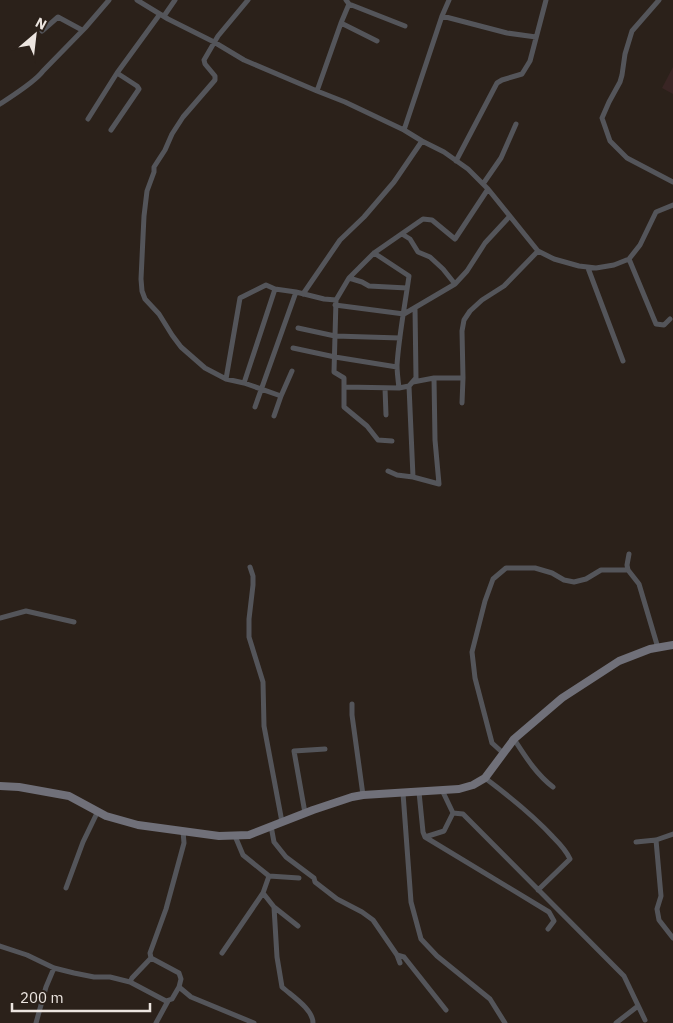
<svg xmlns="http://www.w3.org/2000/svg" width="673" height="1023" font-family="'IBM Plex Sans',sans-serif">
<rect width="100%" height="100%" fill="#2b211a"/>
<path fill="#392524" d="M 673,67 L 673,94 L 662,88 Z"/>
<g fill="none" stroke-linecap="round" stroke-linejoin="round">
<path stroke="#54555a" stroke-width="5" d="M 137,0 L 168,19 L 214,42 L 244,60 L 317,91 L 345,102 L 404,130 L 422,141 L 444,152 L 468,169 L 488,189 L 538,251 L 554,259 L 579,266 L 596,268 L 614,265 L 629,259 L 640,245 L 656,212 L 673,205
M 346,0 L 349,4 L 405,26
M 659,0 L 632,31 L 625,54 L 622,75 L 620,82 L 609,102 L 602,118 L 610,141 L 627,158 L 673,182
M 164,16 L 175,0
M 442,16 L 507,33 L 536,37
M 341,23 L 377,41
M 42,31 L 58,17 L 82,30
M 317,91 L 341,23 L 349,4
M 0,104 C 12,96 35,82 43,71 L 85,28 L 109,0
M 88,119 L 117,73
M 111,130 L 139,89 L 137,86 L 117,73 L 160,14
M 404,130 L 442,16 L 449,0
M 456,161 L 497,83 L 502,80 L 522,74 L 530,61 L 546,0
M 483,184 L 501,158 L 516,124
M 402,234 L 410,239 L 418,252 L 430,257 L 443,269 L 455,284
M 374,253 L 409,276 C 405,305 399,335 397,365 C 397,372 398,380 399,388 L 409,386 L 413,477
M 629,259 L 656,324 L 664,325 L 670,319
M 588,268 L 623,361
M 349,278 L 362,282 L 369,286 L 407,288
M 303,294 L 340,240 L 364,217 L 394,182 L 422,141
M 335,305 L 404,314 L 455,284 L 467,271 L 485,243 L 510,216
M 298,328 L 335,336 L 400,338
M 293,348 L 335,357 L 397,367
M 292,371 L 281,396 L 244,383 L 275,289 L 296,292
M 226,379 L 240,298 L 266,285 L 275,289
M 413,382 L 434,378
M 244,383 L 226,379 L 205,368 L 181,347 L 172,335 L 159,314 L 145,299 L 142,291 L 141,279 L 144,216 L 147,191 L 154,172 L 154,167 L 165,150 L 172,134 L 183,117 L 215,80 L 215,76 L 205,64 L 204,60 L 218,36 L 248,0
M 409,386 L 416,378 L 415,308
M 344,387 L 399,388
M 385,388 L 386,415
M 462,403 L 463,378
M 255,407 L 296,292 L 324,299 L 336,300
M 274,416 L 281,396
M 392,441 L 378,440 L 367,426 L 344,407 L 344,378 L 334,372 L 336,300 L 349,278 L 374,253 L 423,219 L 432,220 L 455,239 L 488,189
M 388,471 L 397,475 L 413,477 L 439,484 L 435,440 L 434,378 L 463,378 L 462,331 L 464,320 L 470,311 L 482,300 L 504,286 L 538,251
M 629,554 L 627,565 L 628,570 L 639,584 L 658,648
M 250,567 L 253,576 L 253,585 L 249,619 L 249,637 L 263,682 L 264,726 L 282,822
M 0,618 L 26,611 L 74,622
M 352,704 L 352,715 L 363,795
M 514,739 C 525,756 536,774 553,787
M 503,753 L 492,743 L 475,678 L 472,652 L 485,601 L 493,579 L 506,568 L 535,568 L 552,573 L 564,580 L 574,582 L 586,579 L 601,570 L 628,570
M 485,778 C 509,796 533,815 553,837 C 560,844 566,850 570,859 L 538,890
M 442,790 L 453,813 L 463,814 L 624,976 L 645,1020
M 419,792 L 423,832 L 425,837 L 549,912 L 554,921 L 548,929
M 403,793 L 411,902 L 421,939 L 437,956 L 490,999 L 505,1023
M 305,813 L 294,751 L 325,749
M 271,826 L 274,842 L 286,857 L 314,878 L 315,882 L 337,899 L 362,912 L 373,920 L 397,955 L 404,957 L 446,1010
M 183,831 L 184,843 L 166,909 L 150,953 L 151,958 L 179,973 L 181,979 L 179,987 L 191,997 L 254,1023
M 235,836 L 243,855 L 269,876 L 263,893 L 274,907 L 277,957 L 282,987 C 292,996 313,1009 313,1023
M 425,837 L 444,831 L 453,813
M 656,840 L 661,896 L 657,909 L 659,920 L 673,938
M 636,842 L 656,840 L 673,834
M 269,876 L 299,878
M 66,888 L 83,842 L 98,811
M 274,907 L 298,926
M 0,946 L 27,955 L 54,968 L 74,973 L 94,977 L 110,977 L 130,982 L 166,1001 L 172,999 L 179,987
M 222,953 L 263,893
M 397,955 L 400,963
M 130,982 L 132,978 L 151,958
M 36,1023 L 46,987 L 54,968
M 156,1023 L 168,1001
M 616,1023 L 638,1006"/>
<path stroke="#707079" stroke-width="8" d="M 0,786 L 19,787 L 69,796 L 106,816 L 138,825 L 219,836 L 249,835 L 313,810 L 352,797 L 363,795 L 459,789 L 473,785 L 485,778 L 514,739 L 562,698 L 619,661 L 650,649 L 673,645"/>
</g>
<g transform="translate(35 35) rotate(28)" stroke="#2b211a" stroke-width="4" paint-order="stroke">
<path d="M0-4L9 19L0 12L-9 19Z" fill="#ece5e0"/>
<text y="-8" font-size="14" font-weight="bold" text-anchor="middle" fill="#ece5e0">N</text>
</g>
<path d="M12 1003v8h138v-8" fill="none" stroke="#ece5e0" stroke-width="2.5"/>
<text x="20" y="1003" font-size="15" fill="#ece5e0" stroke="#2b211a" stroke-width="4" paint-order="stroke">200 m</text>
</svg>
